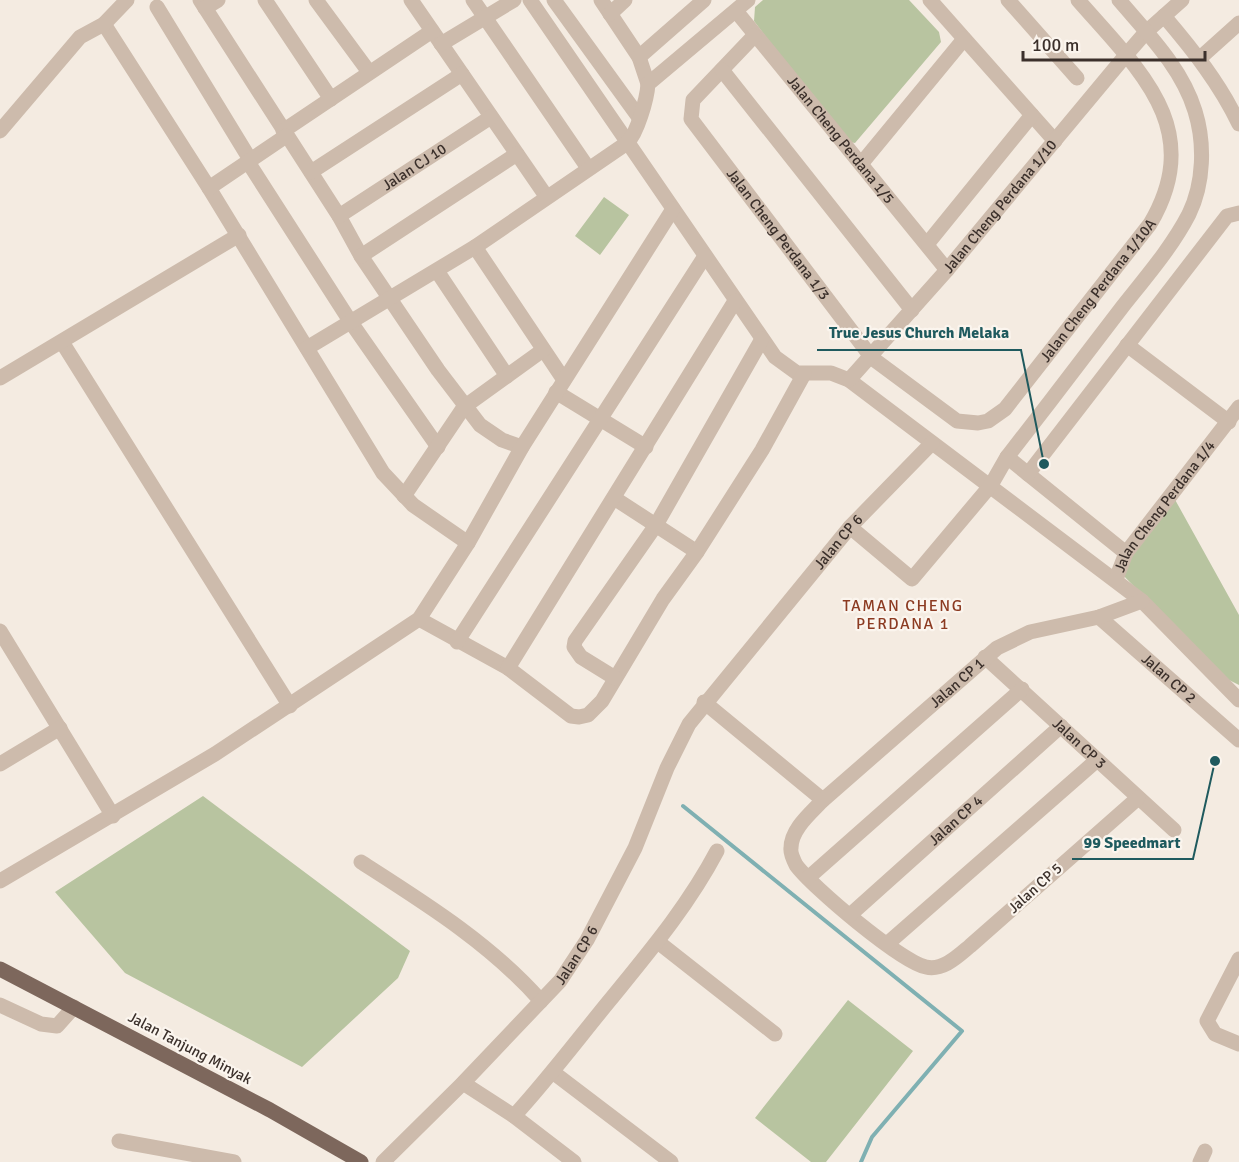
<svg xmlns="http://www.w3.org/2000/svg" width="1239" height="1162" font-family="Signika,sans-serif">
<rect width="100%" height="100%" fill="#f4ebe1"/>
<path fill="#b8c4a0" d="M 763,0 L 909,0 L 939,32 L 941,42 L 855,143 L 844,141 L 754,21 L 755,7 Z
M 604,197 L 629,215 L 600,255 L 575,236 Z
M 1173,496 L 1239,615 L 1239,685 L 1223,677 L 1116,568 Z
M 203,796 L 410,951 L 398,978 L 302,1067 L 125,973 L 55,892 Z
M 848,1000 L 913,1051 L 826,1162 L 811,1162 L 755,1118 Z"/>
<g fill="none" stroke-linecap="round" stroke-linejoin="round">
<path stroke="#7fb0b2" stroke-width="4" d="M 683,806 L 962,1031 L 872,1137 L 861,1162"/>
<g stroke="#cdbbac" stroke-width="15">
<path d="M 200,0 L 339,216 L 361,256 L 438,370 L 480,425 L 502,440 L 522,447"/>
<path d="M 265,0 L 331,99"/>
<path d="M 316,0 L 369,72"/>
<path d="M 411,0 L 546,196"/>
<path d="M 473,0 L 588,168"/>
<path d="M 530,0 L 775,357 L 797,373 L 831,373 L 849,380 L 1142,601 L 1239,700"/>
<path d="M 554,0 L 638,116"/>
<path d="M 601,0 L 639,57 L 648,84"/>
<path d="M 930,0 L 1055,141"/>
<path d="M 1008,0 L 1077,78"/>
<path d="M 157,7 L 251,161"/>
<path d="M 205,8 L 218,0"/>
<path id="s1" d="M 736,11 L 947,270"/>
<path d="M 610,14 L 625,0"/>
<path d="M 1164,16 C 1193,50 1220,84 1239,124"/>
<path d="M 104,24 L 209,188 L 383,473 L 413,505 L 468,543"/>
<path id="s2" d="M 754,36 L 693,100 L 691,119 L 872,358 L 957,421 L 978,423 L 988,421 L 1005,409 L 1150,224 C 1207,128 1138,69 1078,0"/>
<path d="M 441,44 L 514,0"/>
<path d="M 639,57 L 704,0"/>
<path d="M 1200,58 L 1239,23"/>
<path d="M 722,70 L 912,310"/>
<path d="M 0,131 L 80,37 L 104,24 L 127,0"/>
<path d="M 283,131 L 432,31"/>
<path d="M 248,162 L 350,321 L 438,447"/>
<path d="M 861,164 L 964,39"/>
<path d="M 311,172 L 462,74"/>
<path d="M 209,188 L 286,136"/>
<path id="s3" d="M 339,216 L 491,117"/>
<path d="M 928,243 L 1032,115"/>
<path d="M 475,247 L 564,380"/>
<path d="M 361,256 L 517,154"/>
<path d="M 437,271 L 507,376"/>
<path d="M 62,342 L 290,706"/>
<path d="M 1127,345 L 1229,422"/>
<path d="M 307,348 L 475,247 L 627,143 C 637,134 647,99 648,84 L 748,0"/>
<path d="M 0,378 L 239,235"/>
<path id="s4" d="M 849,380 L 947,270 L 1126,55 L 1146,32 L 1182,0"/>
<path d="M 556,392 L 646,447"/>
<path d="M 1007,457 L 1126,553"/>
<path d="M 1028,474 L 1227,216 L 1239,213"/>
<path d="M 404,496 L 464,407 L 543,350"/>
<path d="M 614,498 L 697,552"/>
<path d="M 850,527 L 912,579 L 991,485 L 1007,457 C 1046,407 1085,356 1123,306 C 1146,277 1172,247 1189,214 C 1204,183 1205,143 1195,111 C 1182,68 1148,34 1119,0"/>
<path id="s5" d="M 1116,579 L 1126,553 L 1239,407"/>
<path id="s6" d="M 1099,617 L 1239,740"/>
<path d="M 419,619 L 508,668 L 571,716 L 579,717 L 588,715 L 602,701 L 663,599 L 697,552 L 762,450 L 804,374"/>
<path d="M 0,631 L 113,816"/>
<path d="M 457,642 L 705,256"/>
<path id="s7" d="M 985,657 L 1174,830"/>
<path d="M 508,668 L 735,301"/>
<path d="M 615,678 L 581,657 L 574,647 L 575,641 L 656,525 L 762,339"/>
<path d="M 704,702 L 823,800"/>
<path d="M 0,764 L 60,728"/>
<path id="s8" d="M 1138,798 L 970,946 C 958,956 943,971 926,967 C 901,962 812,887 796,865 C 794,861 790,853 791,848 C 791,829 811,813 823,800 L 997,648 L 1030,632 L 1099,617 L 1142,601"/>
<path d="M 361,862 C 425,903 491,944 541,1001"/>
<path d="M 808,878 L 1022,689"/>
<path d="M 0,881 L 215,754 L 419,619 L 468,543 L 522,447 L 673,209"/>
<path id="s9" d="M 850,915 L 1061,726"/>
<path d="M 658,942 L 775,1034"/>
<path d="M 887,944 L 1097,760"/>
<path d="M 1239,959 L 1207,1021 L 1215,1034 L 1239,1044"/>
<path d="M 0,1005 L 41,1024 L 57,1026 L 74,1007"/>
<path d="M 554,1073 L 671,1162"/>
<path d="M 463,1083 L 514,1116 L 574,1162"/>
<path d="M 514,1116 C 548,1079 578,1039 610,1000 C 649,952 688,906 717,851"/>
<path d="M 119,1141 L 234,1162"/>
<path id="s10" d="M 383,1162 L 463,1083 L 560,981 L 587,940 L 635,848 L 667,768 L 689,724 L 850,527 L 932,443"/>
<path d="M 1200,1162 L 1205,1151"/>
</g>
<path stroke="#7d675c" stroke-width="15" d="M 0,969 L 270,1110 L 361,1162"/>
</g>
<g text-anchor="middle" stroke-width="4.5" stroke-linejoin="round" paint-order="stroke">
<g font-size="15" fill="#3b302b" stroke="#fbf5ee">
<text dy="5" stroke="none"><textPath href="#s1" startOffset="166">Jalan Cheng Perdana 1/5</textPath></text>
<text dy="5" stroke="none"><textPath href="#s3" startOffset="90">Jalan CJ 10</textPath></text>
<text dy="5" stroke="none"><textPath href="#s4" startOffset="230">Jalan Cheng Perdana 1/10</textPath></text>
<text dy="5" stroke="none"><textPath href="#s2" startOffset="252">Jalan Cheng Perdana 1/3</textPath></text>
<text dy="5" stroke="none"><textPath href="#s2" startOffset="716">Jalan Cheng Perdana 1/10A</textPath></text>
<text dy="5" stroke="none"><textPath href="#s5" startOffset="88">Jalan Cheng Perdana 1/4</textPath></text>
<text dy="5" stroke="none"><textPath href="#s10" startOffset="777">Jalan CP 6</textPath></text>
<text dy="5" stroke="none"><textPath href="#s6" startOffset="93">Jalan CP 2</textPath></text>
<text dy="5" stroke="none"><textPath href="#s8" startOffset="696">Jalan CP 1</textPath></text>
<text dy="5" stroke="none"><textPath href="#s7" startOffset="128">Jalan CP 3</textPath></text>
<text dy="5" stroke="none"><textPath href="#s9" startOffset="142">Jalan CP 4</textPath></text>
<text transform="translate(1035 888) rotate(-42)" y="5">Jalan CP 5</text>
<text dy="5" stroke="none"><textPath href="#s10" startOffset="284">Jalan CP 6</textPath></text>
<text transform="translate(190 1048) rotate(28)" y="5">Jalan Tanjung Minyak</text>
</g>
<g font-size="16" letter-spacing="1.5" fill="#8c3b22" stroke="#fbf5ee">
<text x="903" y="611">TAMAN CHENG<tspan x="903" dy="18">PERDANA 1</tspan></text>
</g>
</g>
<path fill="none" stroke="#1f5a5e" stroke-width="2" d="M1044 464L1021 350H817M1215 761L1193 859H1072"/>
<g fill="#1f5a5e" stroke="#fbf5ee" stroke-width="2">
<circle cx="1044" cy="464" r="6"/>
<circle cx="1215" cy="761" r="6"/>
</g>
<g font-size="16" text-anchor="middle" font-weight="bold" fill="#1f5a5e" stroke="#fbf5ee" stroke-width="4.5" stroke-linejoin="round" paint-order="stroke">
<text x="919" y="338">True Jesus Church Melaka</text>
<text x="1132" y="848">99 Speedmart</text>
</g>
<path d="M1023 51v9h182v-9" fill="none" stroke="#3b302b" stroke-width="3"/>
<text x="1032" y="51" font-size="18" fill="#3b302b" stroke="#fbf5ee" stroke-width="4.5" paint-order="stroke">100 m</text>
</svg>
